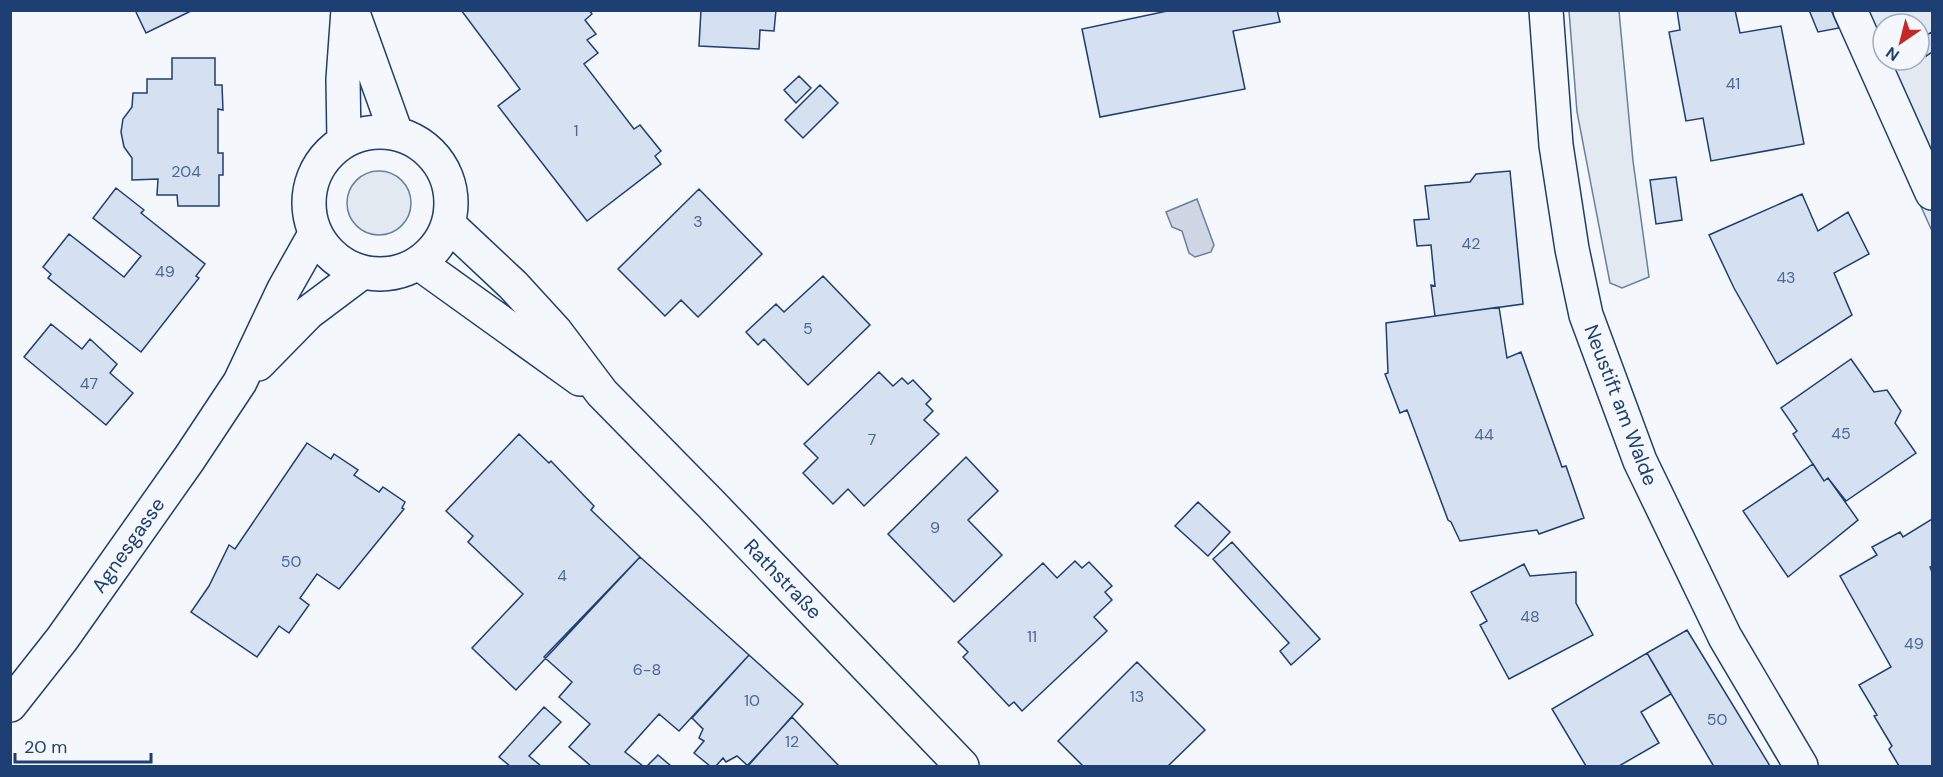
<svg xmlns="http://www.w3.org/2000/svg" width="1943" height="777" font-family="'DM Sans',sans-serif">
<rect width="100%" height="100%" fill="#f4f7fb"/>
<path fill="#e3e9f0" stroke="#687fa3" stroke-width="1.5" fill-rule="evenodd" d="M 1569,11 L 1619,11 L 1633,161 L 1649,277 L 1622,288 L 1610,283 L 1577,112 Z
M 1833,11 L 1932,11 L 1932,231 ZM 1883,24 L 1919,24 L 1919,60 L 1883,60 Z
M347 203a32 32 0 1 1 64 0a32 32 0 1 1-64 0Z"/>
<path fill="#cfd7e4" stroke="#687fa3" stroke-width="1.5" d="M 1197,199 L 1214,245 L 1211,252 L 1195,257 L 1189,253 L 1182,231 L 1172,227 L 1166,212 Z"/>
<path fill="#d5e0f0" stroke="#1d3f73" stroke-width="1.5" d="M 135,10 L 193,10 L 146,33 Z
M 461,10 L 589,10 L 592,14 L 585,20 L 596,34 L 587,40 L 598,53 L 584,64 L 634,129 L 640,125 L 661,151 L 655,156 L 661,164 L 587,221 L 498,106 L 520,89 Z
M 701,10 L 776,10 L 774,31 L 760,30 L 759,49 L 699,46 Z
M 1172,10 L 1277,10 L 1280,22 L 1233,31 L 1245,89 L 1100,117 L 1082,29 Z
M 1677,10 L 1735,10 L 1740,33 L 1781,26 L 1804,144 L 1711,161 L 1703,118 L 1686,121 L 1669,32 L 1680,30 Z
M 1809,10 L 1831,10 L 1839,28 L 1818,32 Z
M 1932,32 L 1932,52 L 1926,56 L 1919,39 Z
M 172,58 L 215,58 L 215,85 L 222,85 L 223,110 L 218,109 L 218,153 L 223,153 L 223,175 L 219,175 L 219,206 L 178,206 L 177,195 L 157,195 L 158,179 L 132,180 L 132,158 L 124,147 L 121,132 L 123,119 L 132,107 L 133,93 L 147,93 L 147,79 L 172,79 Z
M 799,76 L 811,88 L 796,103 L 784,90 Z
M 820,85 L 838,103 L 803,138 L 785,120 Z
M 1510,171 L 1523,304 L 1435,316 L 1431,285 L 1435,286 L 1431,245 L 1417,246 L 1414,220 L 1429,219 L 1425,186 L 1470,182 L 1476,174 Z
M 1676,177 L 1682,220 L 1656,224 L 1650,180 Z
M 116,188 L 144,210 L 141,213 L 205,264 L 196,276 L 199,278 L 141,352 L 48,278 L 51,274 L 43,267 L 69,234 L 124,277 L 141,256 L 93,218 Z
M 699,189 L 762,254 L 698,317 L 681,300 L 665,316 L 618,269 Z
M 1802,194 L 1818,231 L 1848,212 L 1869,254 L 1834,273 L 1852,315 L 1777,364 L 1734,288 L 1709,235 Z
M 823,276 L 870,325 L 808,385 L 764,339 L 758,345 L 746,332 L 776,304 L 784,312 Z
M 1499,307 L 1507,358 L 1521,352 L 1562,467 L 1566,466 L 1584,518 L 1539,534 L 1537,530 L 1460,541 L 1451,522 L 1448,520 L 1407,410 L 1400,413 L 1385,374 L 1388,373 L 1386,323 Z
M 51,324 L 82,349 L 90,339 L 117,364 L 110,373 L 133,393 L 106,425 L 24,357 Z
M 1851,359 L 1874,392 L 1887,390 L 1901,411 L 1895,423 L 1916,453 L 1846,501 L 1828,478 L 1824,481 L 1793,434 L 1797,431 L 1781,408 Z
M 879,372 L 893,386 L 902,378 L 908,384 L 913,380 L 931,399 L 926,404 L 933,411 L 924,420 L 939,434 L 864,506 L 848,489 L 833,504 L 803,473 L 818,458 L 804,444 Z
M 519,434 L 549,463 L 551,461 L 594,506 L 591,510 L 640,557 L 516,690 L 472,648 L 523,594 L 468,542 L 473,536 L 446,511 Z
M 307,443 L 331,459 L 334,454 L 358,470 L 354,475 L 379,492 L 383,487 L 405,502 L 402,508 L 404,509 L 339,589 L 317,574 L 300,598 L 309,605 L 289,633 L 279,626 L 257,657 L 191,612 L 209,586 L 229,545 L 235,549 Z
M 966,457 L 998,491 L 968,520 L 1002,555 L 954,602 L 888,534 Z
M 1813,464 L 1824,481 L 1828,478 L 1858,520 L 1788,577 L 1743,511 Z
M 1198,502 L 1230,532 L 1208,556 L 1175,526 Z
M 1932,519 L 1932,566 L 1930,567 L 1932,572 L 1932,766 L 1899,766 L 1889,749 L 1892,746 L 1874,716 L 1877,715 L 1859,685 L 1891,667 L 1840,576 L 1877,555 L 1872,547 L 1900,532 L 1903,537 Z
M 1232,542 L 1320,639 L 1291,665 L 1280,651 L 1289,643 L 1213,559 Z
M 640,557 L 749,655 L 679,731 L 659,714 L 625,752 L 643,766 L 591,766 L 569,747 L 590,724 L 559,697 L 572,682 L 544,657 Z
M 1075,561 L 1082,568 L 1089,562 L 1112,586 L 1105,592 L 1112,600 L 1094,617 L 1107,631 L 1022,711 L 1014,702 L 1009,706 L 963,657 L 968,652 L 958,642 L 1043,563 L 1057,578 Z
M 1524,564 L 1530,576 L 1576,572 L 1576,603 L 1593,635 L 1509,679 L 1480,625 L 1487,621 L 1471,592 Z
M 1687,630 L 1770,766 L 1711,766 L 1713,765 L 1647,653 Z
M 1647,653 L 1671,694 L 1641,712 L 1659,743 L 1619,766 L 1586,766 L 1552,709 Z
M 749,655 L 803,704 L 748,766 L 737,756 L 726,762 L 723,758 L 716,766 L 710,766 L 694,753 L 704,741 L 699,738 L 703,729 L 692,718 Z
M 1137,662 L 1205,730 L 1168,766 L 1083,766 L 1058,741 Z
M 544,707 L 561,722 L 529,756 L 541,766 L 510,766 L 499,757 Z
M 792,717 L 839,766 L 747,766 Z
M 658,755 L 671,766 L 647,766 Z"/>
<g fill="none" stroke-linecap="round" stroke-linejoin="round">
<g stroke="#1d3f73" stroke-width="36">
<path id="minor" d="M 1850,10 L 1932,193"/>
</g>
<g stroke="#1d3f73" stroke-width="36">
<path id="tertiary" d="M 1546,10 L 1556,145 L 1572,249 L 1586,315 L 1640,461 L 1725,637 L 1801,766
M 258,364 L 309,312 L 361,273
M 10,705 L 62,639 L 189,459 L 240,382 L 284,289 L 315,234"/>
</g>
<g stroke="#1d3f73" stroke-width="36">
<path id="secondary" d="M 353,13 L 396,133
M309 203a71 71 0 1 1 142 0a71 71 0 1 1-142 0Z
M 344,141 L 343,79 L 348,10
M 449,225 L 513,285 L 556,332 L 602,393 L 711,504 L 962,766
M 420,264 L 580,379"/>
</g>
<use href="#minor" stroke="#f4f7fb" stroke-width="33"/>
<use href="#tertiary" stroke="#f4f7fb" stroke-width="33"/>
<use href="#secondary" stroke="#f4f7fb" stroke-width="33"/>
</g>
<g text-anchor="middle" stroke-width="4.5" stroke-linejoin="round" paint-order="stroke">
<g font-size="16" fill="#4b6792">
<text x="1733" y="89">41</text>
<text x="576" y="136">1</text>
<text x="186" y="177">204</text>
<text x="698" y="227">3</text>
<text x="1471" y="249">42</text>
<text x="165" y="277">49</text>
<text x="1786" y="283">43</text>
<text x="808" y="334">5</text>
<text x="89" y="389">47</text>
<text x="1841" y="439">45</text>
<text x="1484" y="440">44</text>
<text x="872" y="445">7</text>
<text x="935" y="533">9</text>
<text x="291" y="567">50</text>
<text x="562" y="581">4</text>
<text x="1530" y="622">48</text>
<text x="1032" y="642">11</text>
<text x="1914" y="649">49</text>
<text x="647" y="675">6-8</text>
<text x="1137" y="702">13</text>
<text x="752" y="706">10</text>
<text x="1717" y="725">50</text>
<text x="792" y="747">12</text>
</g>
<g font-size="20" fill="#1d3f73" stroke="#f4f7fb">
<text transform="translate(1621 405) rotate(69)" y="7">Neustift am Walde</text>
<text transform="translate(128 545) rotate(-55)" y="7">Agnesgasse</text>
<text transform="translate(783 579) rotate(46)" y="7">Rathstraße</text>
</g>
</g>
<rect width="1943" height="777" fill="none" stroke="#1d3f73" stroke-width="24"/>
<g transform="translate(1901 42) rotate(215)"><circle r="28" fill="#f4f7fb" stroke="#9eadc5" stroke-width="1.5"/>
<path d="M0-4.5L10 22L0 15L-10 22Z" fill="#c62828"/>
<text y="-9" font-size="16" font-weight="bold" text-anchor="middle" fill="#1d3f73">N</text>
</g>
<path d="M15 753v9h136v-9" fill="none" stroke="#1d3f73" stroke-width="3"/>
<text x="24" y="753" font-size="18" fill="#1d3f73" stroke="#f4f7fb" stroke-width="4.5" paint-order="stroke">20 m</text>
</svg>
